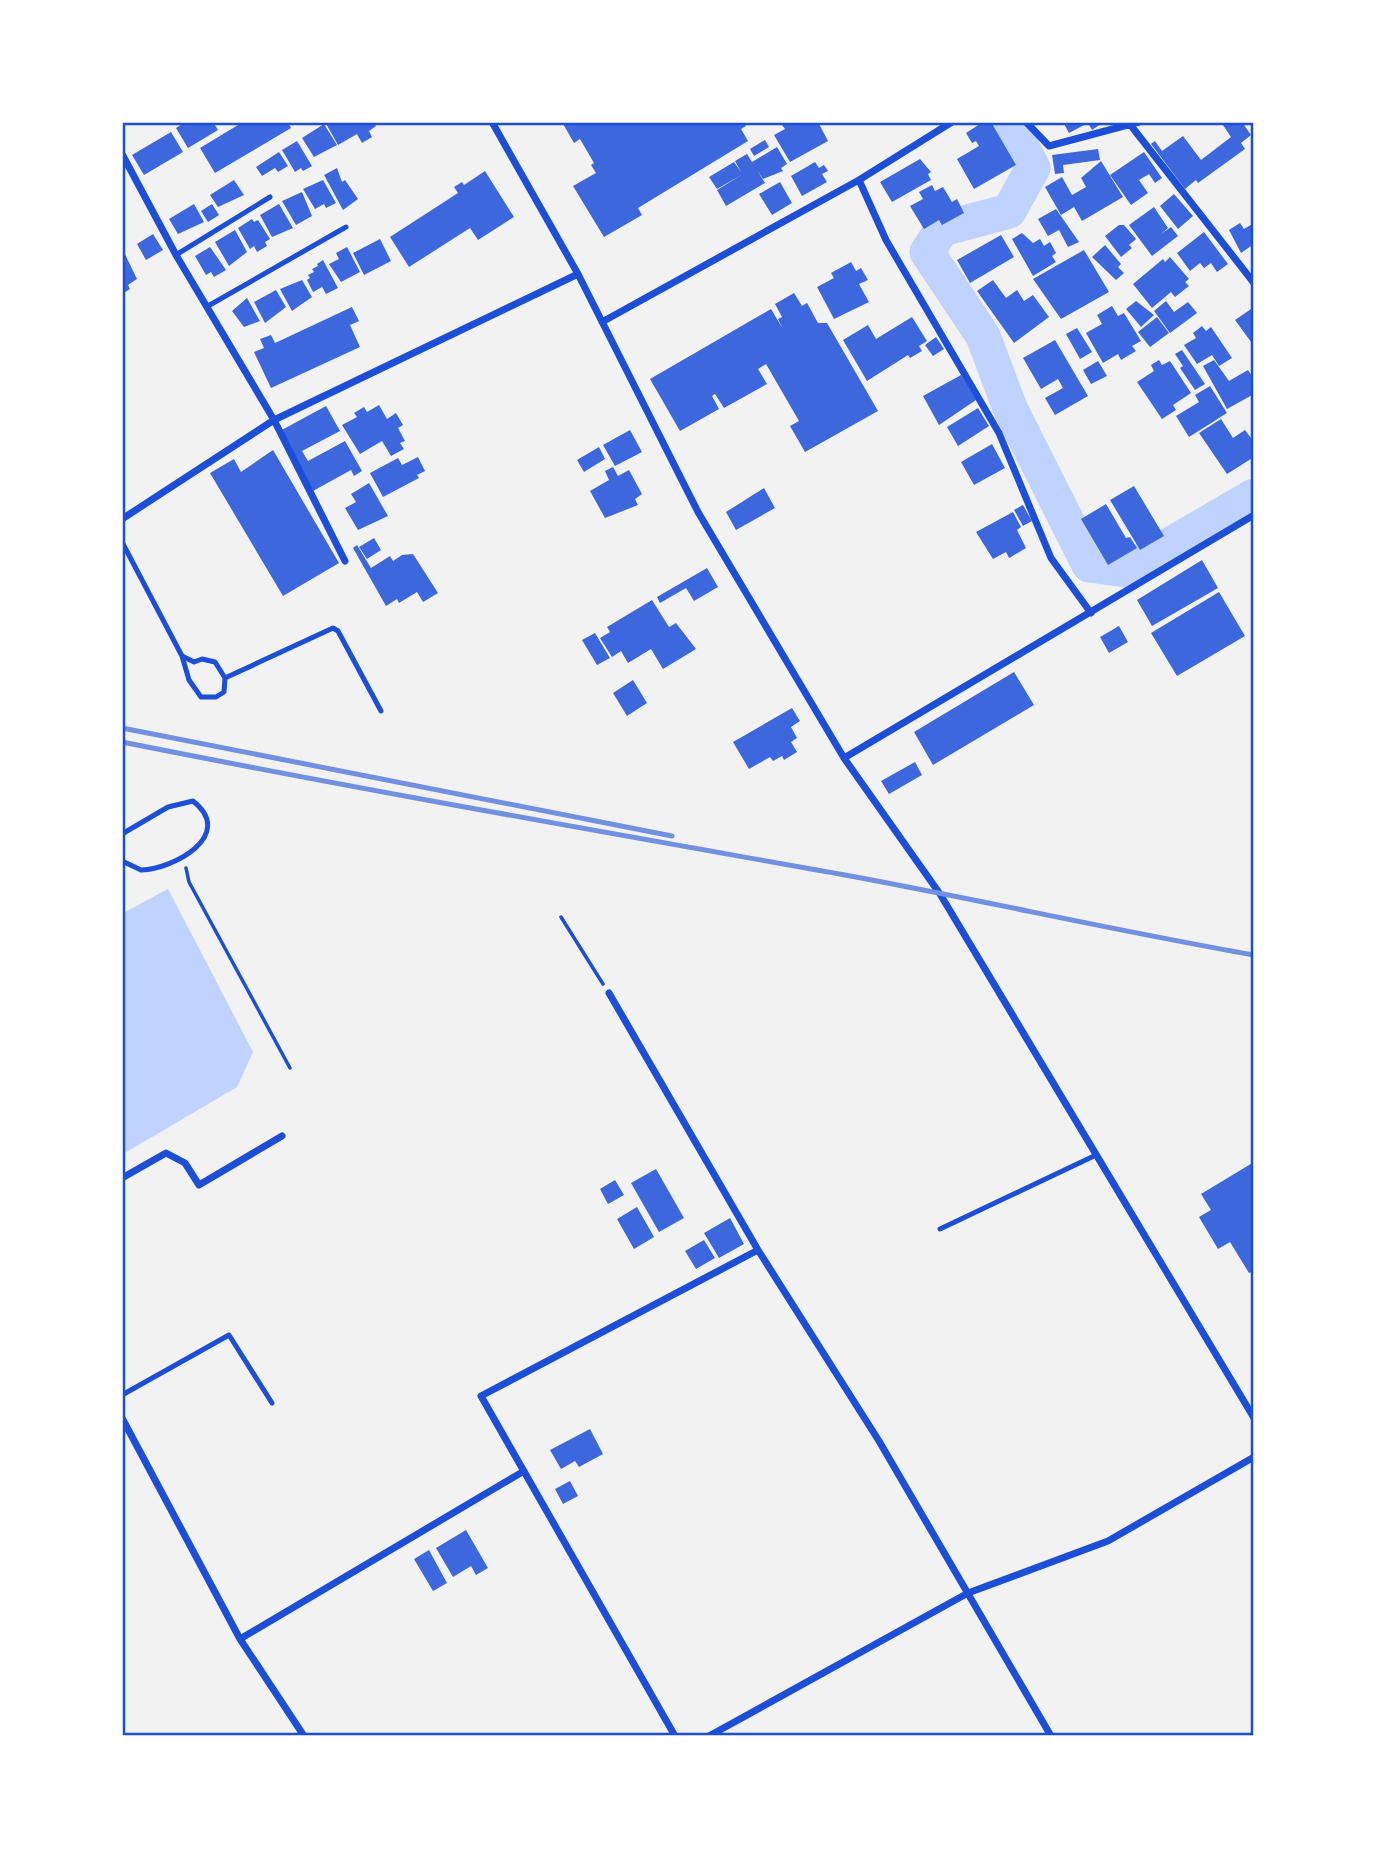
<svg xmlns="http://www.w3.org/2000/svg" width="1376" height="1858" font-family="Manrope,sans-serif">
<rect width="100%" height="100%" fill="#f2f2f2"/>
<path fill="#bfd3fe" d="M 168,889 L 253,1052 L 237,1087 L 123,1154 L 123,913 Z"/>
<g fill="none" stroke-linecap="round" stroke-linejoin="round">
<path stroke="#bfd3fe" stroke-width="35" d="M 1006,122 L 1014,131 L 1033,168 L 1009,211 L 942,229 L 927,252 L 983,336 L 1010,408 L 1089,565 L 1126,570 L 1254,496"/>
</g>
<path fill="#3d67dc" d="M 185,122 L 213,122 L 218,130 L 188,148 L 176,128 Z
M 243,122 L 288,122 L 291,128 L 215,173 L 200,148 Z
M 325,122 L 373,122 L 376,126 L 369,131 L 372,137 L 362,143 L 357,134 L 338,145 Z
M 562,122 L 744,122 L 746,126 L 741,129 L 748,141 L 638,208 L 642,215 L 604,237 L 573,186 L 596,173 L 591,165 L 594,163 L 580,139 L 574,143 Z
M 788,122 L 818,122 L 828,141 L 790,162 L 774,135 L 785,129 L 782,125 Z
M 983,122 L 991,122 L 1016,165 L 974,189 L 957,159 L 979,146 L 976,141 L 972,143 L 966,133 Z
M 1063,122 L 1104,122 L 1092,130 L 1088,123 L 1069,133 Z
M 1221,122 L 1242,122 L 1251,135 L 1241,143 L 1245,149 L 1198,183 L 1196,180 L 1185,189 L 1151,144 L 1155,141 L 1162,151 L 1183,136 L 1201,160 L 1231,137 Z
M 324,124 L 337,145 L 314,157 L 302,138 Z
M 171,132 L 183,152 L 144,175 L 132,155 Z
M 765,140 L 769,147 L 754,156 L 750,149 Z
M 297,141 L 312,166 L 303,171 L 301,168 L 295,172 L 282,150 Z
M 777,147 L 787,164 L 781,168 L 783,171 L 763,179 L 757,170 L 765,183 L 726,206 L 717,190 L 743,174 L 717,189 L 709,177 L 734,162 L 741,172 L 735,161 L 747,154 L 752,162 Z
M 1098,149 L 1100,160 L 1063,165 L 1064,173 L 1055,174 L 1052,155 Z
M 279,152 L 288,166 L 278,172 L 275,168 L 262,176 L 256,167 Z
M 1144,152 L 1162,178 L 1155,183 L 1149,174 L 1139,180 L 1148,193 L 1131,205 L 1110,175 Z
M 920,159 L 931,172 L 928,174 L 931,180 L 892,202 L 880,182 Z
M 1101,161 L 1123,197 L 1082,221 L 1074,207 L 1061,215 L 1045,187 L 1062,177 L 1072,195 L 1086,187 L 1081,178 Z
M 815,162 L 819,168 L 824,165 L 828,171 L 822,174 L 827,182 L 802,196 L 791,176 Z
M 337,168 L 342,182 L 345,180 L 358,199 L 343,210 L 324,175 Z
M 485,171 L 514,217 L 478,240 L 470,228 L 409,267 L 390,237 L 458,193 L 454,187 L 462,182 L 464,185 Z
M 234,180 L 244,195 L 218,207 L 210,195 Z
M 323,180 L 336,203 L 326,208 L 324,204 L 315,209 L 303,189 Z
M 780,182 L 792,203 L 772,215 L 759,194 Z
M 932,185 L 935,191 L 943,187 L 952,202 L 957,199 L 964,213 L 942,225 L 939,220 L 924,229 L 910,206 L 923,199 L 919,192 Z
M 302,192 L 312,216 L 296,225 L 282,201 Z
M 1174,194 L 1193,216 L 1178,229 L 1160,206 Z
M 194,204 L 204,222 L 178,234 L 169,219 Z
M 212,204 L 219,215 L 208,222 L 201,211 Z
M 279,204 L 293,228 L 272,237 L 260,215 Z
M 1154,207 L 1168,228 L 1161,234 L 1171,227 L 1178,236 L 1152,256 L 1129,225 Z
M 1056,209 L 1079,242 L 1068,247 L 1059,230 L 1048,236 L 1038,219 Z
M 252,219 L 254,222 L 258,220 L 270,239 L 265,242 L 267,246 L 257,252 L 254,246 L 250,249 L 238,228 Z
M 1240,223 L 1244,229 L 1254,223 L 1254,244 L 1241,253 L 1229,230 Z
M 1119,225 L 1124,225 L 1136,239 L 1129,245 L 1132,248 L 1121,257 L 1105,236 Z
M 235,230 L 247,252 L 229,266 L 215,242 Z
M 1204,232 L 1228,264 L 1217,272 L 1211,263 L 1204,268 L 1200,263 L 1190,271 L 1177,253 Z
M 1022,233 L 1033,243 L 1040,239 L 1044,246 L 1050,242 L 1056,253 L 1052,256 L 1056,262 L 1033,276 L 1012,239 Z
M 153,234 L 163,250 L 146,260 L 137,244 Z
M 1001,235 L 1014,257 L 970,283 L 957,260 Z
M 380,239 L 391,261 L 364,275 L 353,253 Z
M 1105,245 L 1121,264 L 1118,267 L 1124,273 L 1116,280 L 1092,257 Z
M 210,247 L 226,270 L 214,277 L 211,272 L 206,275 L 195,256 Z
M 347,247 L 360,272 L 341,282 L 329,264 L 339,259 L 336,253 Z
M 122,248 L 137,279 L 128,285 L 130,289 L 122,294 Z
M 1084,250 L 1109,292 L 1061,319 L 1033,279 Z
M 1170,257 L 1189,279 L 1185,282 L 1189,286 L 1175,297 L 1171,292 L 1152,308 L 1133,284 L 1163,259 L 1165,262 Z
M 323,260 L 338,288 L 326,294 L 322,287 L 313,292 L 307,280 L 310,278 L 308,275 L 314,272 L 312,269 L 318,266 L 317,264 Z
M 851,262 L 856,271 L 861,268 L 868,280 L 859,284 L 869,302 L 834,319 L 817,287 L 834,278 L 831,273 Z
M 302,280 L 312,297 L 292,311 L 280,289 Z
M 993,280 L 1006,298 L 1017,290 L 1024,301 L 1033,295 L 1049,317 L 1014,343 L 977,291 Z
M 276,290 L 286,307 L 265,323 L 254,302 Z
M 794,293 L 802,306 L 807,303 L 818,323 L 827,323 L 878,411 L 805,452 L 790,426 L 799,421 L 766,364 L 758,369 L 767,384 L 724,408 L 715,394 L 712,396 L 719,409 L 680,431 L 650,379 L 771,309 L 783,329 L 778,319 L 782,317 L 775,304 Z
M 247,298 L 260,321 L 244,327 L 232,311 Z
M 1136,301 L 1154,315 L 1141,327 L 1126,309 Z
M 1166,301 L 1174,312 L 1188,302 L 1197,313 L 1170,333 L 1154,311 Z
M 1112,306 L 1118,316 L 1124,313 L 1141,341 L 1132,346 L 1136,351 L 1121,360 L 1118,354 L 1103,363 L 1086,333 L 1102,324 L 1097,315 Z
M 352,307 L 359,321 L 350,325 L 360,347 L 271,388 L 254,352 L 264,348 L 260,339 L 271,335 L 275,343 Z
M 1254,307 L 1254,346 L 1235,320 Z
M 912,317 L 927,341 L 919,346 L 922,351 L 910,358 L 908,355 L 867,381 L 843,340 L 868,325 L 876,339 Z
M 1157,317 L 1169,333 L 1150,347 L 1138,332 Z
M 1202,326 L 1206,331 L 1211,327 L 1232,358 L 1219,366 L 1212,355 L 1197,364 L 1184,345 L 1196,338 L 1193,333 Z
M 1077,328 L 1092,352 L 1080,359 L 1066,334 Z
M 936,337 L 944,349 L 933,356 L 925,345 Z
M 1055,340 L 1088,396 L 1055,415 L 1045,398 L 1063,388 L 1058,379 L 1041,389 L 1023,358 Z
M 1182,350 L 1205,384 L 1195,390 L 1180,368 L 1183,366 L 1175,354 Z
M 1159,360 L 1162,365 L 1170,361 L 1191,393 L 1173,405 L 1176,410 L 1162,419 L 1137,382 L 1154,371 L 1151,365 Z
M 1214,360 L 1229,381 L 1248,370 L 1254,379 L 1254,394 L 1227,409 L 1203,366 Z
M 1098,361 L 1107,376 L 1091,384 L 1083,370 Z
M 961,375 L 976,400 L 939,425 L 923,396 Z
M 1210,386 L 1227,413 L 1189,437 L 1176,416 L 1199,402 L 1195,395 Z
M 379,405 L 387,419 L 396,413 L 403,425 L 398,428 L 405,441 L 400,443 L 404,449 L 391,456 L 382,441 L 360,454 L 342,425 L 357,417 L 354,413 L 364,407 L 367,412 Z
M 326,406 L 340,431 L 302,451 L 308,461 L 345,441 L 362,471 L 354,476 L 351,470 L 313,491 L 280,431 Z
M 978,408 L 989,426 L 958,446 L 947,427 Z
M 1221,419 L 1233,438 L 1245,430 L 1251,438 L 1254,437 L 1254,457 L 1227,474 L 1199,433 Z
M 630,430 L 642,452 L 615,466 L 603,445 Z
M 992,444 L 1005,468 L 974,485 L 961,462 Z
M 599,447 L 605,459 L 584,472 L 577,460 Z
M 273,450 L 339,563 L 283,596 L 210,473 L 234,459 L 241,472 Z
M 418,457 L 425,471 L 417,475 L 419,478 L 383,497 L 370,473 L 398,458 L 402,465 Z
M 613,467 L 618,476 L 629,470 L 642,494 L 635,499 L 638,505 L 605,518 L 590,491 L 609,480 L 605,471 Z
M 369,483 L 388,516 L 358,530 L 345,508 L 356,502 L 351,494 Z
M 1134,486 L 1164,536 L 1140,550 L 1110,500 Z
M 764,488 L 775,508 L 736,530 L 726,512 Z
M 1106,504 L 1126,538 L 1130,537 L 1137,548 L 1108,565 L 1081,519 Z
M 1023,505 L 1032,521 L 1023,526 L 1014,510 Z
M 1013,512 L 1021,527 L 1017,530 L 1026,548 L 1009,558 L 1006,552 L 993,559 L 976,532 Z
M 374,538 L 381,550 L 367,559 L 359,547 Z
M 357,545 L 371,568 L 390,556 L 393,561 L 402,555 L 413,554 L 438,593 L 423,602 L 417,592 L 399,603 L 397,599 L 386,606 L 353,548 Z
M 1202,560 L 1218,588 L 1152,626 L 1137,600 Z
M 707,568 L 718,587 L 694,601 L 686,588 L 660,603 L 657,597 Z
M 1219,592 L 1245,636 L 1177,676 L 1151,633 Z
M 652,600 L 669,627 L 676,623 L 696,649 L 663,669 L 651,649 L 628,663 L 621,651 L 612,657 L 600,638 L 610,632 L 607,627 Z
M 1119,626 L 1128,642 L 1109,653 L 1100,637 Z
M 595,633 L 610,658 L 597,665 L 582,640 Z
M 1014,672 L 1034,705 L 933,765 L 914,732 Z
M 633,680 L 647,703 L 627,716 L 613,693 Z
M 792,708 L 800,721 L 791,727 L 797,738 L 791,742 L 797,752 L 784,760 L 782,756 L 773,761 L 770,757 L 749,769 L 733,742 Z
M 915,762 L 922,775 L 889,794 L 881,781 Z
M 1254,1162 L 1254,1271 L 1249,1273 L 1230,1242 L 1218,1249 L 1199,1217 L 1211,1210 L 1201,1194 Z
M 656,1169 L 684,1218 L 659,1232 L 631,1183 Z
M 615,1180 L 624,1195 L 608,1204 L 600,1189 Z
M 637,1207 L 654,1237 L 634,1249 L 617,1219 Z
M 730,1218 L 744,1244 L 719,1258 L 704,1233 Z
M 704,1240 L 715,1258 L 696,1269 L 685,1251 Z
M 590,1429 L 603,1454 L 579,1467 L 575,1461 L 561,1469 L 550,1450 Z
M 570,1481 L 578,1496 L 563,1504 L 555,1489 Z
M 466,1530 L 488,1568 L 476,1575 L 471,1566 L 453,1577 L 436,1548 Z
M 429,1550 L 447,1583 L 433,1591 L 414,1559 Z"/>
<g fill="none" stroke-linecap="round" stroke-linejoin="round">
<path stroke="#1d4ed8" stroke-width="3.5" d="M 186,868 L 189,882 L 290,1068
M 561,917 L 603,984"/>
<path stroke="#1d4ed8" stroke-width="5" d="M 176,255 L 270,197
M 208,306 L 346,227
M 122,542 L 182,656
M 182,656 L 194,662 L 202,659 L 215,662 L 225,678 L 224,692 L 216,697 L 201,697 L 189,680 Z
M 225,678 L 333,628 L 338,631 L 381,711
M 122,834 L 168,807 L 193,801 C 236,835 174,869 141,870 L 122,861
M 940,1229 L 1094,1156
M 122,1395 L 229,1335 L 272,1403"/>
<path stroke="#1d4ed8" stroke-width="7" d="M 492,122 L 578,274 L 698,512 L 844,758 L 940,894 L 1254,1418
M 1026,122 L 1049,146 L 1139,122
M 1132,127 L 1254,283
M 122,154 L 176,255 L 274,420 L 345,561
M 859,180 L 886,240 L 999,433 L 1051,558 L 1091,613
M 602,322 L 859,180 L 952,122
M 122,519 L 274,420 L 578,274
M 844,758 L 1254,515
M 609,993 L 758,1250 L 879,1441 L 1051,1736
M 122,1178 L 166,1153 L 185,1163 L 199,1185 L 282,1136
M 122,1418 L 240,1639 L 304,1736
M 240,1639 L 524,1471
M 675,1736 L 481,1396 L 758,1250
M 709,1736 L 968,1593 L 1108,1541 L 1254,1457"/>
<path stroke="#7290e2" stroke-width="5" d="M 122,728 L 672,836
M 122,742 C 363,790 604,832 845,875 C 981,900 1117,931 1254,955"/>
</g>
<rect width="1376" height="1858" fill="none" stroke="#ffffff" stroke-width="248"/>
<rect x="124" y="124" width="1128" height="1610" fill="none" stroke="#1d4ed8" stroke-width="2.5"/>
</svg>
